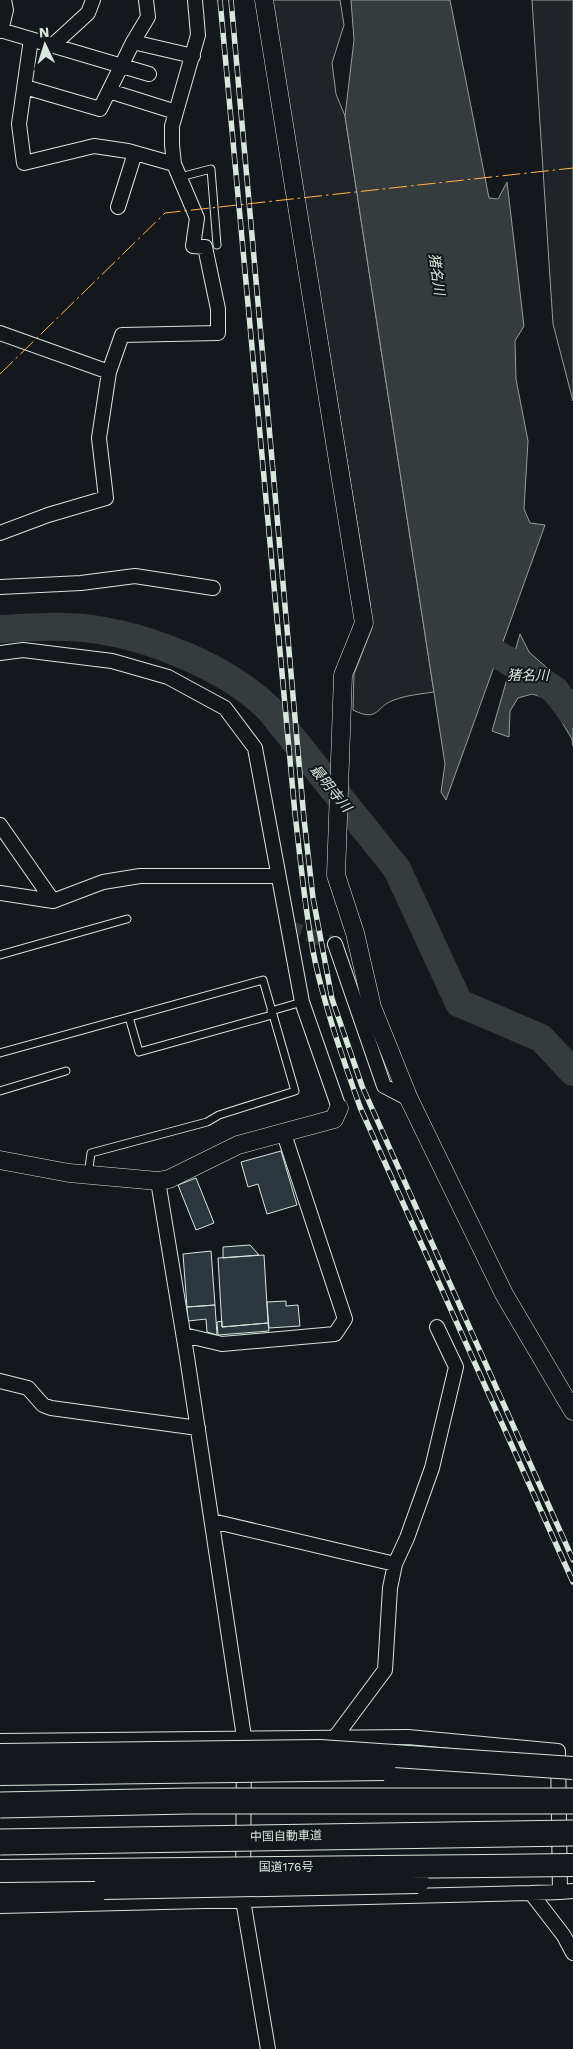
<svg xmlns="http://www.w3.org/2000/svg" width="573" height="2049" font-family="'Work Sans','Noto Sans JP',sans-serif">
<rect width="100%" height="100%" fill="#14181c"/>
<path fill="#202428" stroke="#939e99" d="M 272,0 L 340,0 L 344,25 L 332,63 L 336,94 L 345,116 L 434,692 C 421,694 407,695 394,700 C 376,706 379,723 353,710 L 354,674 L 372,628 L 370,602 Z
M 532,0 L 573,0 L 573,401 L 553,324 Z"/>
<path fill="#363b3e" stroke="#939e99" d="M 351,0 L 450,0 L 489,198 L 498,199 L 507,182 L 524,326 L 515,341 L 516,379 L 528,441 L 524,509 L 530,523 L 545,525 L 446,800 L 441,792 L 445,764 L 345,116 L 354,40 Z
M 520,634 L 529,652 L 573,691 L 573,746 L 572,739 L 548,699 L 532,694 L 518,698 L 510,711 L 509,737 L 492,731 Z"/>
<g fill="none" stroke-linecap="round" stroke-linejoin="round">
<path stroke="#363b3e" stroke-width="28" d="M 485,624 L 489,649 L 555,690 L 573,714
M 0,629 C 33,627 66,625 99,630 C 155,639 229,669 269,709 L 397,869 L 459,1003 L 541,1038 L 573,1072"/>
</g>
<path fill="#2c363c" stroke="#d8e6dc" d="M 281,1151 L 297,1205 L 267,1214 L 258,1184 L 248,1187 L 241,1162 Z
M 196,1178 L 214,1223 L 196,1230 L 178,1185 Z
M 250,1245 L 259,1255 L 223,1258 L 223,1247 Z
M 211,1251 L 215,1305 L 187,1307 L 183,1254 Z
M 264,1255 L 268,1323 L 222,1327 L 218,1258 Z
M 286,1301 L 286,1306 L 298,1305 L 300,1326 L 269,1328 L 267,1302 Z
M 215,1305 L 217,1335 L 207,1332 L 206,1319 L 188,1321 L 187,1307 Z
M 222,1321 L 222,1327 L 268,1323 L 269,1331 L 218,1335 L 217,1322 Z"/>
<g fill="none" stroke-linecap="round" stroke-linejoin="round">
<path stroke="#313739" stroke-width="14" stroke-dasharray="14 7" stroke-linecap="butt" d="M 288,927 L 335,944"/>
<g stroke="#d8e6dc" stroke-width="9">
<path id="service" d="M 180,177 L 211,169 L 217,245
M 0,955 L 127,919
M 271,1011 L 302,1002
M 129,1017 L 139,1052 L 272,1015
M 0,1053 L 263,980 L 295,1091 L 219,1115 L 207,1122 L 91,1153 L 88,1175
M 0,1091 L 66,1071"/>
</g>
<g stroke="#d8e6dc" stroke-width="16">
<path id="minor" d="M 0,30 L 149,74
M 1,31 L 6,10 L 4,0
M 31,39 L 19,124 L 24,163 L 94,146 L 128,151 L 174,164
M 133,42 L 193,56
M 53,45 L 88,13 L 93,0
M 25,87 L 100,109 L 133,42 L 148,17 L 146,0
M 109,91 L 176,112
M 118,207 L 135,153
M 0,333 L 109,372
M 0,533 L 48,515 L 106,498 L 99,438 L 109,372 L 122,335 L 218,333 L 218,309 L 205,247 L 193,246 L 197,218 L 174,164 L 172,145 L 172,126 L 198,35 L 195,0
M 0,587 L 81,583 L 135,576 L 213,588
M 0,653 L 23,650 L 112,661 L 168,677 L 225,708 L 255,748 L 302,1002 L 339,1108
M 0,825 L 53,901
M 0,893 L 53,901 L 103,882 L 140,876 L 278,876
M 335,944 L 384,1086 L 409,1099
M 158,1181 L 187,1357 L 244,1737 L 243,1900 L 268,2049
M 184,1335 L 222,1344 L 335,1334 L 345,1319 L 284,1134
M 0,1381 L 28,1388 L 43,1405 L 51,1408 L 198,1428
M 212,1521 L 395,1564
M 336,1736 L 385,1670 L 390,1588 L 395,1564 L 407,1538 L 432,1468 L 456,1367 L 437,1327
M 0,1741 L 408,1737 L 558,1751 L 560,1892 L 531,1893
M 560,1892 L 573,1891
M 0,1906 L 531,1893 L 564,1936 L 573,1953"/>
</g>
<g stroke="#d8e6dc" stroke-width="19">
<path id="tertiary" d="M 264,0 L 364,623 L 343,675 L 336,875 L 355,933 L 372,1007 L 409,1099 L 504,1294 L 573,1411
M 0,1160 L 69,1173 L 158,1181 L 169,1179 L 238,1145 L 334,1119 L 339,1108"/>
</g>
<g stroke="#d8e6dc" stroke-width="24">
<path id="trunk" d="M 0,1890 L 104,1888"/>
</g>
<use href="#service" stroke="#14181c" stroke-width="7"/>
<use href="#minor" stroke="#14181c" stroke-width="14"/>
<use href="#tertiary" stroke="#14181c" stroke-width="18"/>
<use href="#trunk" stroke="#14181c" stroke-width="22"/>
<g stroke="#d8e6dc" stroke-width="5.5">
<path id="rail" d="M 220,0 L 295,814 C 301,863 305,913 315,961 C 326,1011 343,1059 360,1107 L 573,1582
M 231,0 L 304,819 L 313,898 L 332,999 L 362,1086 L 573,1560"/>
</g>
<use href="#rail" stroke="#14181c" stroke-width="4" stroke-dasharray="11" stroke-linecap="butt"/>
<g stroke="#d8e6dc" stroke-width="24" stroke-linecap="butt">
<path id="trunk-bridge" d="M 0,1755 L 320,1751 L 573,1768
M 0,1774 L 384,1769
M 0,1871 L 573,1865
M 104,1888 L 418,1882"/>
</g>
<g stroke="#d8e6dc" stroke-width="27" stroke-linecap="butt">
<path id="motorway-bridge" d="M 0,1805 L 188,1801 L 573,1801
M 0,1842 L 573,1833"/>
</g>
<use href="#trunk-bridge" stroke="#14181c" stroke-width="22"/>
<use href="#motorway-bridge" stroke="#14181c" stroke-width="25"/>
<path stroke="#ffb74d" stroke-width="1" stroke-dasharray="18 4 2.5 4" stroke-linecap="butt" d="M 0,374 L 165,213 L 573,168"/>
</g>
<g text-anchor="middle" stroke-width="4" stroke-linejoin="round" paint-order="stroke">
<g font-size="12" fill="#d8e6dc" stroke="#14181c">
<text transform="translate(286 1836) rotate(-1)" y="4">中国自動車道</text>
<text x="286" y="1871">国道176号</text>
</g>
<g font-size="14" font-style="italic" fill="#d8e6dc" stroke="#14181c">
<text transform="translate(437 274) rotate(82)" y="5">猪名川</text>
<text x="528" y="680">猪名川</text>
<text transform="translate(331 788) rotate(51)" y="5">最明寺川</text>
</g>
</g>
<g transform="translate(45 45) rotate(356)" stroke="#14181c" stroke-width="4" paint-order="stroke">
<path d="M0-4L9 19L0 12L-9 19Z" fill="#d8e6dc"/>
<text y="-8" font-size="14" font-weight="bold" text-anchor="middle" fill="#d8e6dc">N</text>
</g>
</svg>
